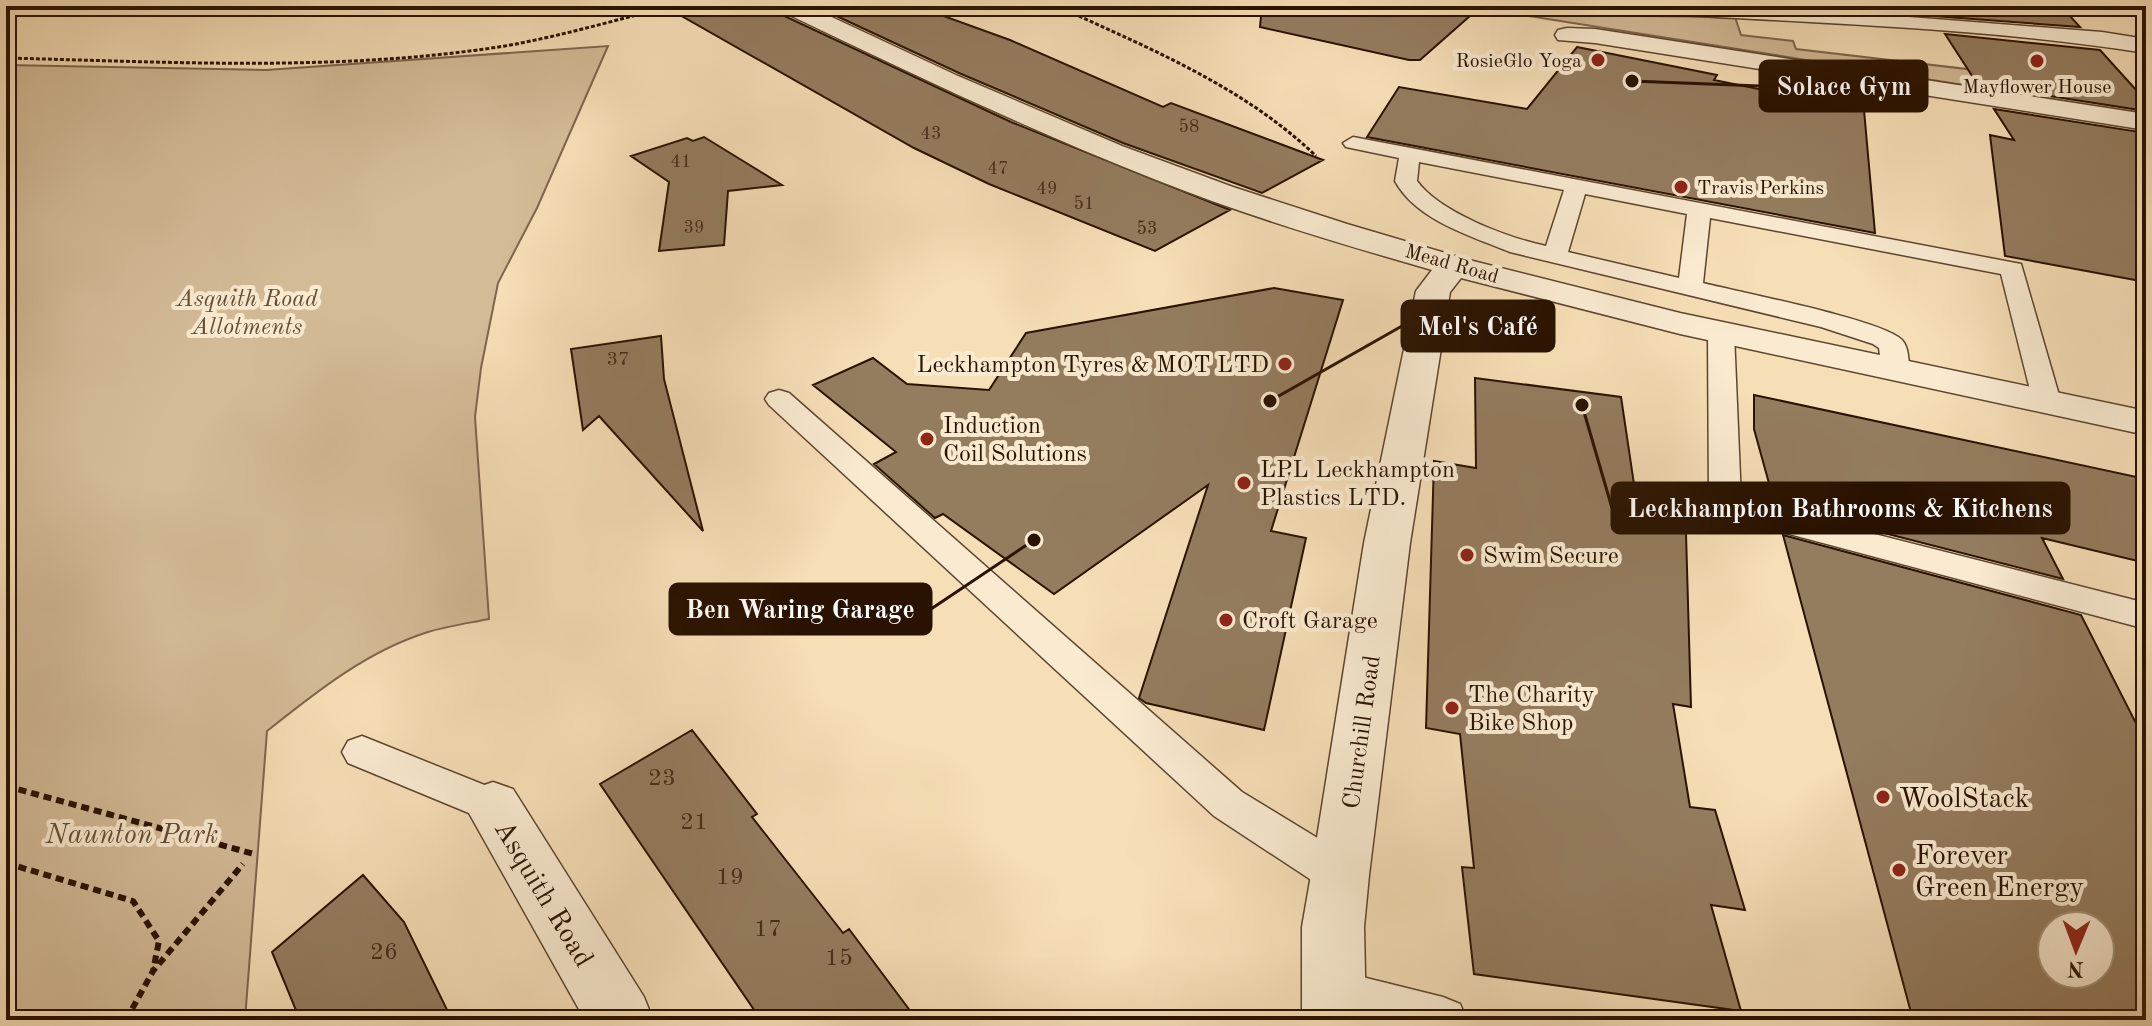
<svg xmlns="http://www.w3.org/2000/svg" width="2152" height="1026" font-family="'Old Standard TT',serif">
<rect width="100%" height="100%" fill="#f6deb6"/>
<filter id="stains"><feTurbulence type="fractalNoise" baseFrequency=".0025" numOctaves="4"/><feColorMatrix values="0 0 0 0 .2 0 0 0 0 .09 0 0 0 0 .02 0 0 0 .5 -.17"/></filter>
<radialGradient id="worn" r=".72"><stop offset=".6" stop-color="#630" stop-opacity="0"/><stop offset="1" stop-color="#630" stop-opacity=".3"/></radialGradient>
<path fill="#d3bb97" stroke="#7e664c" stroke-width="2" d="M 1466,6 L 1567,6 L 1637,16 L 1735,17 L 1741,35 L 1793,41 L 1796,49 L 2146,90 L 2146,114 Z
M 608,46 L 537,208 L 498,283 L 481,368 L 475,417 L 489,619 C 469,623 448,626 428,632 C 367,651 316,692 267,731 L 245,1020 L 6,1020 L 6,65 L 266,70 Z"/>
<path fill="#947c5f" stroke="#291200" stroke-width="2" fill-rule="evenodd" d="M 664,6 L 774,6 L 780,14 L 1011,122 L 1230,210 L 1155,251 L 989,184 L 914,148 Z
M 815,6 L 916,6 L 1010,40 L 1163,107 L 1171,103 L 1323,160 L 1262,193 L 1123,143 L 959,73 Z
M 1262,6 L 1423,6 L 1471,15 L 1420,60 L 1409,60 L 1260,27 Z
M 1927,6 L 2061,6 L 2080,27 L 1933,16 Z
M 1945,34 L 2100,50 L 2146,101 L 2146,111 L 1978,85 Z
M 1577,47 L 1717,75 L 1714,80 L 1864,110 L 1875,233 L 1367,137 L 1399,87 L 1527,109 Z
M 1994,109 L 2146,133 L 2146,282 L 2005,256 L 1990,135 L 2014,140 Z
M 704,137 L 782,185 L 728,191 L 724,245 L 659,251 L 669,182 L 631,156 L 687,138 L 693,141 Z
M 1274,288 L 1343,300 L 1271,531 L 1306,538 L 1264,730 L 1146,703 L 1139,698 L 1208,485 L 1054,594 L 943,514 L 935,518 L 927,511 L 874,464 L 896,452 L 813,385 L 873,358 L 907,384 L 989,390 L 1026,333 Z
M 661,336 L 664,379 L 703,531 L 599,416 L 583,430 L 571,349 Z
M 1475,378 L 1621,397 L 1635,491 L 1685,499 L 1691,707 L 1673,704 L 1690,807 L 1715,810 L 1745,910 L 1711,905 L 1741,1011 L 1474,974 L 1462,867 L 1474,868 L 1460,734 L 1426,728 L 1434,461 L 1476,468 Z
M 1754,395 L 2146,479 L 2146,563 L 2042,538 L 2063,579 L 1775,505 L 1754,429 Z
M 1783,535 L 2081,615 L 2146,743 L 2146,1020 L 1913,1020 ZM 2052,926 L 2100,926 L 2100,974 L 2052,974 Z
M 692,730 L 757,814 L 752,817 L 843,933 L 849,929 L 917,1020 L 761,1020 L 600,784 Z
M 363,875 L 404,922 L 452,1020 L 300,1020 L 272,952 Z"/>
<g fill="none" stroke-linecap="round" stroke-linejoin="round">
<g stroke="#5c452e" stroke-width="3">
<path id="service" d="M 1353,137 L 2021,264 L 2061,402 L 2057,408 L 2047,411 L 2037,408 L 2033,402 L 2001,274 L 1710,218 L 1703,283 C 1738,292 1883,320 1902,340 C 1909,347 1908,361 1910,370 L 1906,376 L 1896,378 L 1886,376 L 1882,370 L 1879,348 L 1873,344 L 1821,327 L 1510,252 C 1471,236 1416,220 1395,181 L 1399,158 L 1346,147 L 1343,143 ZM 1419,162 L 1564,190 L 1546,246 C 1509,238 1440,213 1417,181 ZM 1585,194 L 1687,214 L 1679,278 L 1568,252 Z
M 1721,325 L 1730,327 L 1734,333 L 1741,500 L 2146,603 L 2146,629 L 1714,514 L 1709,507 L 1708,333 L 1712,327 Z
M 779,390 L 789,393 L 1242,792 L 1355,861 L 1361,875 L 1355,889 L 1340,894 L 1325,889 L 1214,816 L 769,405 L 765,399 L 769,393 Z
M 362,736 L 507,794 L 513,806 L 507,818 L 493,823 L 348,763 L 342,752 L 348,741 Z
M 1334,970 L 1443,997 L 1460,1004 L 1467,1020 C 1417,1020 1364,1026 1318,1008 L 1311,992 L 1318,976 Z"/>
</g>
<g stroke="#5c452e" stroke-width="3">
<path id="minor" d="M 777,6 L 808,6 L 958,76 L 1122,146 L 1233,187 L 1347,224 L 1469,260 L 1680,313 L 2146,411 L 2146,435 L 1680,334 L 1461,278 L 1450,292 L 1410,543 L 1369,875 L 1364,927 L 1366,1020 L 1302,1020 L 1302,927 L 1311,875 L 1364,543 L 1416,291 L 1432,270 C 1338,243 1244,215 1154,179 C 1027,129 904,70 781,11 Z
M 1632,6 L 1767,6 L 2102,32 L 2146,39 L 2146,53 C 1981,27 1811,23 1644,13 L 1636,11 Z
M 1567,28 L 1595,29 L 2146,114 L 2146,130 L 1595,43 L 1558,40 L 1555,35 L 1558,30 Z
M 493,782 L 513,789 L 644,997 L 653,1020 L 585,1020 L 465,806 L 473,789 Z"/>
</g>
<path stroke="#291200" stroke-width="3" stroke-dasharray="4 2" stroke-linecap="butt" d="M 1057,6 C 1148,48 1243,86 1316,156
M 6,58 C 172,62 341,72 505,46 C 561,36 616,20 671,6"/>
<path stroke="#291200" stroke-width="6" stroke-dasharray="8 5" stroke-linecap="butt" d="M 6,786 L 254,854
M 6,863 L 133,901 L 159,941 L 153,971
M 126,1020 L 153,971 L 243,864"/>
<use href="#service" fill="#f9ead0" fill-rule="evenodd"/>
<use href="#minor" fill="#f9ead0" fill-rule="evenodd"/>
</g>
<g fill="#8f2418" stroke="#f9ead0" stroke-width="3">
<circle cx="1598" cy="60" r="8"/>
<circle cx="2037" cy="61" r="8"/>
<circle cx="1681" cy="187" r="8"/>
<circle cx="1285" cy="364" r="8"/>
<circle cx="927" cy="439" r="8"/>
<circle cx="1244" cy="483" r="8"/>
<circle cx="1467" cy="555" r="8"/>
<circle cx="1226" cy="620" r="8"/>
<circle cx="1452" cy="708" r="8"/>
<circle cx="1883" cy="797" r="8"/>
<circle cx="1899" cy="870" r="8"/>
</g>
<g text-anchor="middle" stroke-width="8" stroke-linejoin="round" paint-order="stroke">
<g font-size="18" fill="#442c18">
<text x="1189" y="132">58</text>
<text x="931" y="139">43</text>
<text x="681" y="167">41</text>
<text x="998" y="174">47</text>
<text x="1047" y="194">49</text>
<text x="1084" y="209">51</text>
<text x="694" y="233">39</text>
<text x="1147" y="234">53</text>
</g>
<g font-size="20" fill="#291200" stroke="#f9ead0" text-anchor="end">
<text x="1582" y="67">RosieGlo Yoga</text>
<text x="2037" y="93" text-anchor="middle">Mayflower House</text>
<text x="1697" y="194" text-anchor="start">Travis Perkins</text>
</g>
<g font-size="20" fill="#291200" stroke="#f9ead0">
<text transform="translate(1452 263) rotate(16)" y="7">Mead Road</text>
</g>
<g font-size="20" fill="#442c18">
<text x="618" y="365">37</text>
</g>
<g font-size="24" font-style="italic" fill="#644d35" stroke="#f9ead0">
<text x="247" y="306">Asquith Road<tspan x="247" dy="28">Allotments</tspan></text>
</g>
<g font-size="24" fill="#291200" stroke="#f9ead0" text-anchor="start">
<text x="1269" y="372" text-anchor="end">Leckhampton Tyres &amp; MOT LTD</text>
<text x="943" y="433">Induction<tspan x="943" dy="28">Coil Solutions</tspan></text>
<text x="1260" y="477">LPL Leckhampton<tspan x="1260" dy="28">Plastics LTD.</tspan></text>
<text x="1483" y="563">Swim Secure</text>
<text x="1242" y="628">Croft Garage</text>
<text x="1468" y="702">The Charity<tspan x="1468" dy="28">Bike Shop</tspan></text>
</g>
<g font-size="24" fill="#291200" stroke="#f9ead0">
<text transform="translate(1361 732) rotate(-82)" y="8">Churchill Road</text>
</g>
<g font-size="24" fill="#442c18">
<text x="662" y="785">23</text>
<text x="694" y="829">21</text>
<text x="730" y="884">19</text>
<text x="768" y="936">17</text>
<text x="384" y="959">26</text>
<text x="839" y="965">15</text>
</g>
<g font-size="28" fill="#291200" stroke="#f9ead0" text-anchor="start">
<text x="1899" y="807">WoolStack</text>
<text x="1915" y="864">Forever<tspan x="1915" dy="32">Green Energy</tspan></text>
</g>
<g font-size="28" font-style="italic" fill="#644d35" stroke="#f9ead0">
<text x="132" y="843">Naunton Park</text>
</g>
<g font-size="28" fill="#291200" stroke="#f9ead0">
<text transform="translate(545 893) rotate(59)" y="10">Asquith Road</text>
</g>
</g>
<path fill="none" stroke="#291200" stroke-width="3" d="M1632 81L1760 86M1270 401L1402 326M1582 405L1612 508M1034 540L931 609"/>
<g fill="#291200" stroke="#f9ead0" stroke-width="3">
<circle cx="1632" cy="81" r="8"/>
<circle cx="1270" cy="401" r="8"/>
<circle cx="1582" cy="405" r="8"/>
<circle cx="1034" cy="540" r="8"/>
</g>
<g fill="#291200" stroke="#291200" stroke-width="3">
<rect x="1760" y="61" width="167" height="50" rx="8"/>
<rect x="1402" y="301" width="152" height="50" rx="8"/>
<rect x="1612" y="483" width="457" height="50" rx="8"/>
<rect x="670" y="584" width="261" height="50" rx="8"/>
</g>
<g font-size="26" text-anchor="middle" font-weight="bold" fill="#fff">
<text x="1844" y="95">Solace Gym</text>
<text x="1478" y="335">Mel's Café</text>
<text x="1840" y="517">Leckhampton Bathrooms &amp; Kitchens</text>
<text x="800" y="618">Ben Waring Garage</text>
</g>
<rect width="2152" height="1026" fill="none" stroke="#f6deb6" stroke-width="32"/>
<rect x="8" y="8" width="2136" height="1010" fill="none" stroke="#291200" stroke-width="4"/>
<rect x="16" y="16" width="2120" height="994" fill="none" stroke="#291200" stroke-width="2"/>
<g transform="translate(2076 950) rotate(181)"><circle r="38" fill="#f9ead0" stroke="#a6947d" stroke-width="2"/>
<path d="M0-6L14 30L0 20L-14 30Z" fill="#8f2418"/>
<text y="-12" font-size="22" font-weight="bold" text-anchor="middle" fill="#291200">N</text>
</g>
<rect width="100%" height="100%" filter="url(#stains)"/>
<rect width="100%" height="100%" fill="url(#worn)"/>
</svg>
